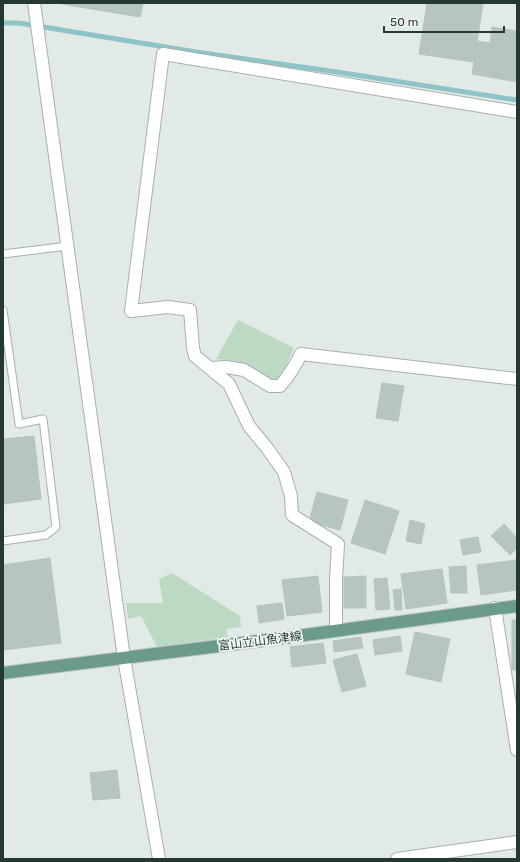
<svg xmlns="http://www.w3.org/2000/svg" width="520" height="862" font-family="Rubik,'Noto Sans JP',sans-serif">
<rect width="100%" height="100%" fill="#e2eae6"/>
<path fill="#bcd9c3" d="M 238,320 L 294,348 L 281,377 L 275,381 L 245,364 L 235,361 L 216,359 Z
M 172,573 L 240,616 L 241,627 L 226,629 L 228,637 L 157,647 L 141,616 L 128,619 L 126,603 L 163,603 L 159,579 Z"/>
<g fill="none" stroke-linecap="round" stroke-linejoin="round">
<path stroke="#8fc3ca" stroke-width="5" d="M 3,23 L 19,23 L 196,52 L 337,72 L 517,100"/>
</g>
<path fill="#b7c5bf" stroke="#b5c3bd" d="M 62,3 L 143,3 L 140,17 L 62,4 Z
M 427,3 L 483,3 L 474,62 L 419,54 Z
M 492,27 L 517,31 L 517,82 L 472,74 L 477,41 L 490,43 Z
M 382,383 L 404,386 L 398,421 L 376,418 Z
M 34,436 L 41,499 L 3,504 L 3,439 Z
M 317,492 L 348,500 L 340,530 L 309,522 Z
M 365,500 L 399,511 L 385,554 L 351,543 Z
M 410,520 L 425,524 L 421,544 L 406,541 Z
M 504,524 L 517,538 L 517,548 L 510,555 L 491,536 Z
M 478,537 L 481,552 L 463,555 L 460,540 Z
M 50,558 L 61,643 L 3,650 L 3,565 Z
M 517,560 L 517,590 L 481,595 L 477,565 Z
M 466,566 L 467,593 L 451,593 L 449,567 Z
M 442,569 L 447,603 L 406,609 L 401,574 Z
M 318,576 L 322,612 L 287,616 L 282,580 Z
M 366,576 L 366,608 L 344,608 L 344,577 Z
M 387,578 L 390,609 L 376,610 L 374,579 Z
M 401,589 L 402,610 L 395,610 L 393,590 Z
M 282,603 L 284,619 L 259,623 L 257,606 Z
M 512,620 L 517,620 L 517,647 L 512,647 Z
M 415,632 L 450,639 L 441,682 L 406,674 Z
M 400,636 L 402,651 L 375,655 L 373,640 Z
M 361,637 L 363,648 L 334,652 L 333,641 Z
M 323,643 L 326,663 L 292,667 L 290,647 Z
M 512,647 L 517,647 L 517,670 L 512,670 Z
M 357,654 L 366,686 L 342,692 L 333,660 Z
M 117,770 L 120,798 L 93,800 L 90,773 Z"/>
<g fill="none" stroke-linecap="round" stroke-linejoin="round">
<g stroke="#a5b1ad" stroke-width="9">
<path id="lane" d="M 3,254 L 68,246
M 3,310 L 19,424 L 43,419 L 56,527 L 46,535 L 3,541"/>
</g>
<g stroke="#a5b1ad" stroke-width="14">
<path id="street" d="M 34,3 L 124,658 L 159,859
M 210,368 L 226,367 L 244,370 L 270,386 L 280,386 C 289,376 295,366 301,354 L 517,379
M 495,608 L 517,750
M 336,631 L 336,580 L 338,544 L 292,515 L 291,496 L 284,472 L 267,448 L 249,426 L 229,384 L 195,356 L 193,348 L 190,310 L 168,307 L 131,311 L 163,54 L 517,112
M 397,859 L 517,842"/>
</g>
<g stroke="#bdc4c2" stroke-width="14">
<path id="primary" d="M 3,673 L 283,638 L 517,606"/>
</g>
<use href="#lane" stroke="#fff" stroke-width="7"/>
<use href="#street" stroke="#fff" stroke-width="12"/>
<use href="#primary" stroke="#6a9b8d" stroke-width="12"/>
</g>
<g text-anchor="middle" stroke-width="3.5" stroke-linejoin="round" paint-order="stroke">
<g font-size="12" fill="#243933" stroke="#f2f7f4">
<text transform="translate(260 641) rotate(-7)" y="4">富山立山魚津線</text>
</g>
</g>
<rect width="520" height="862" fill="none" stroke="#243933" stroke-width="8"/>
<path d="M384 26v6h120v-6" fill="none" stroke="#243933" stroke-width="2"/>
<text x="390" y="26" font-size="12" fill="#243933" stroke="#f2f7f4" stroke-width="3" paint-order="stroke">50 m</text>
</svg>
